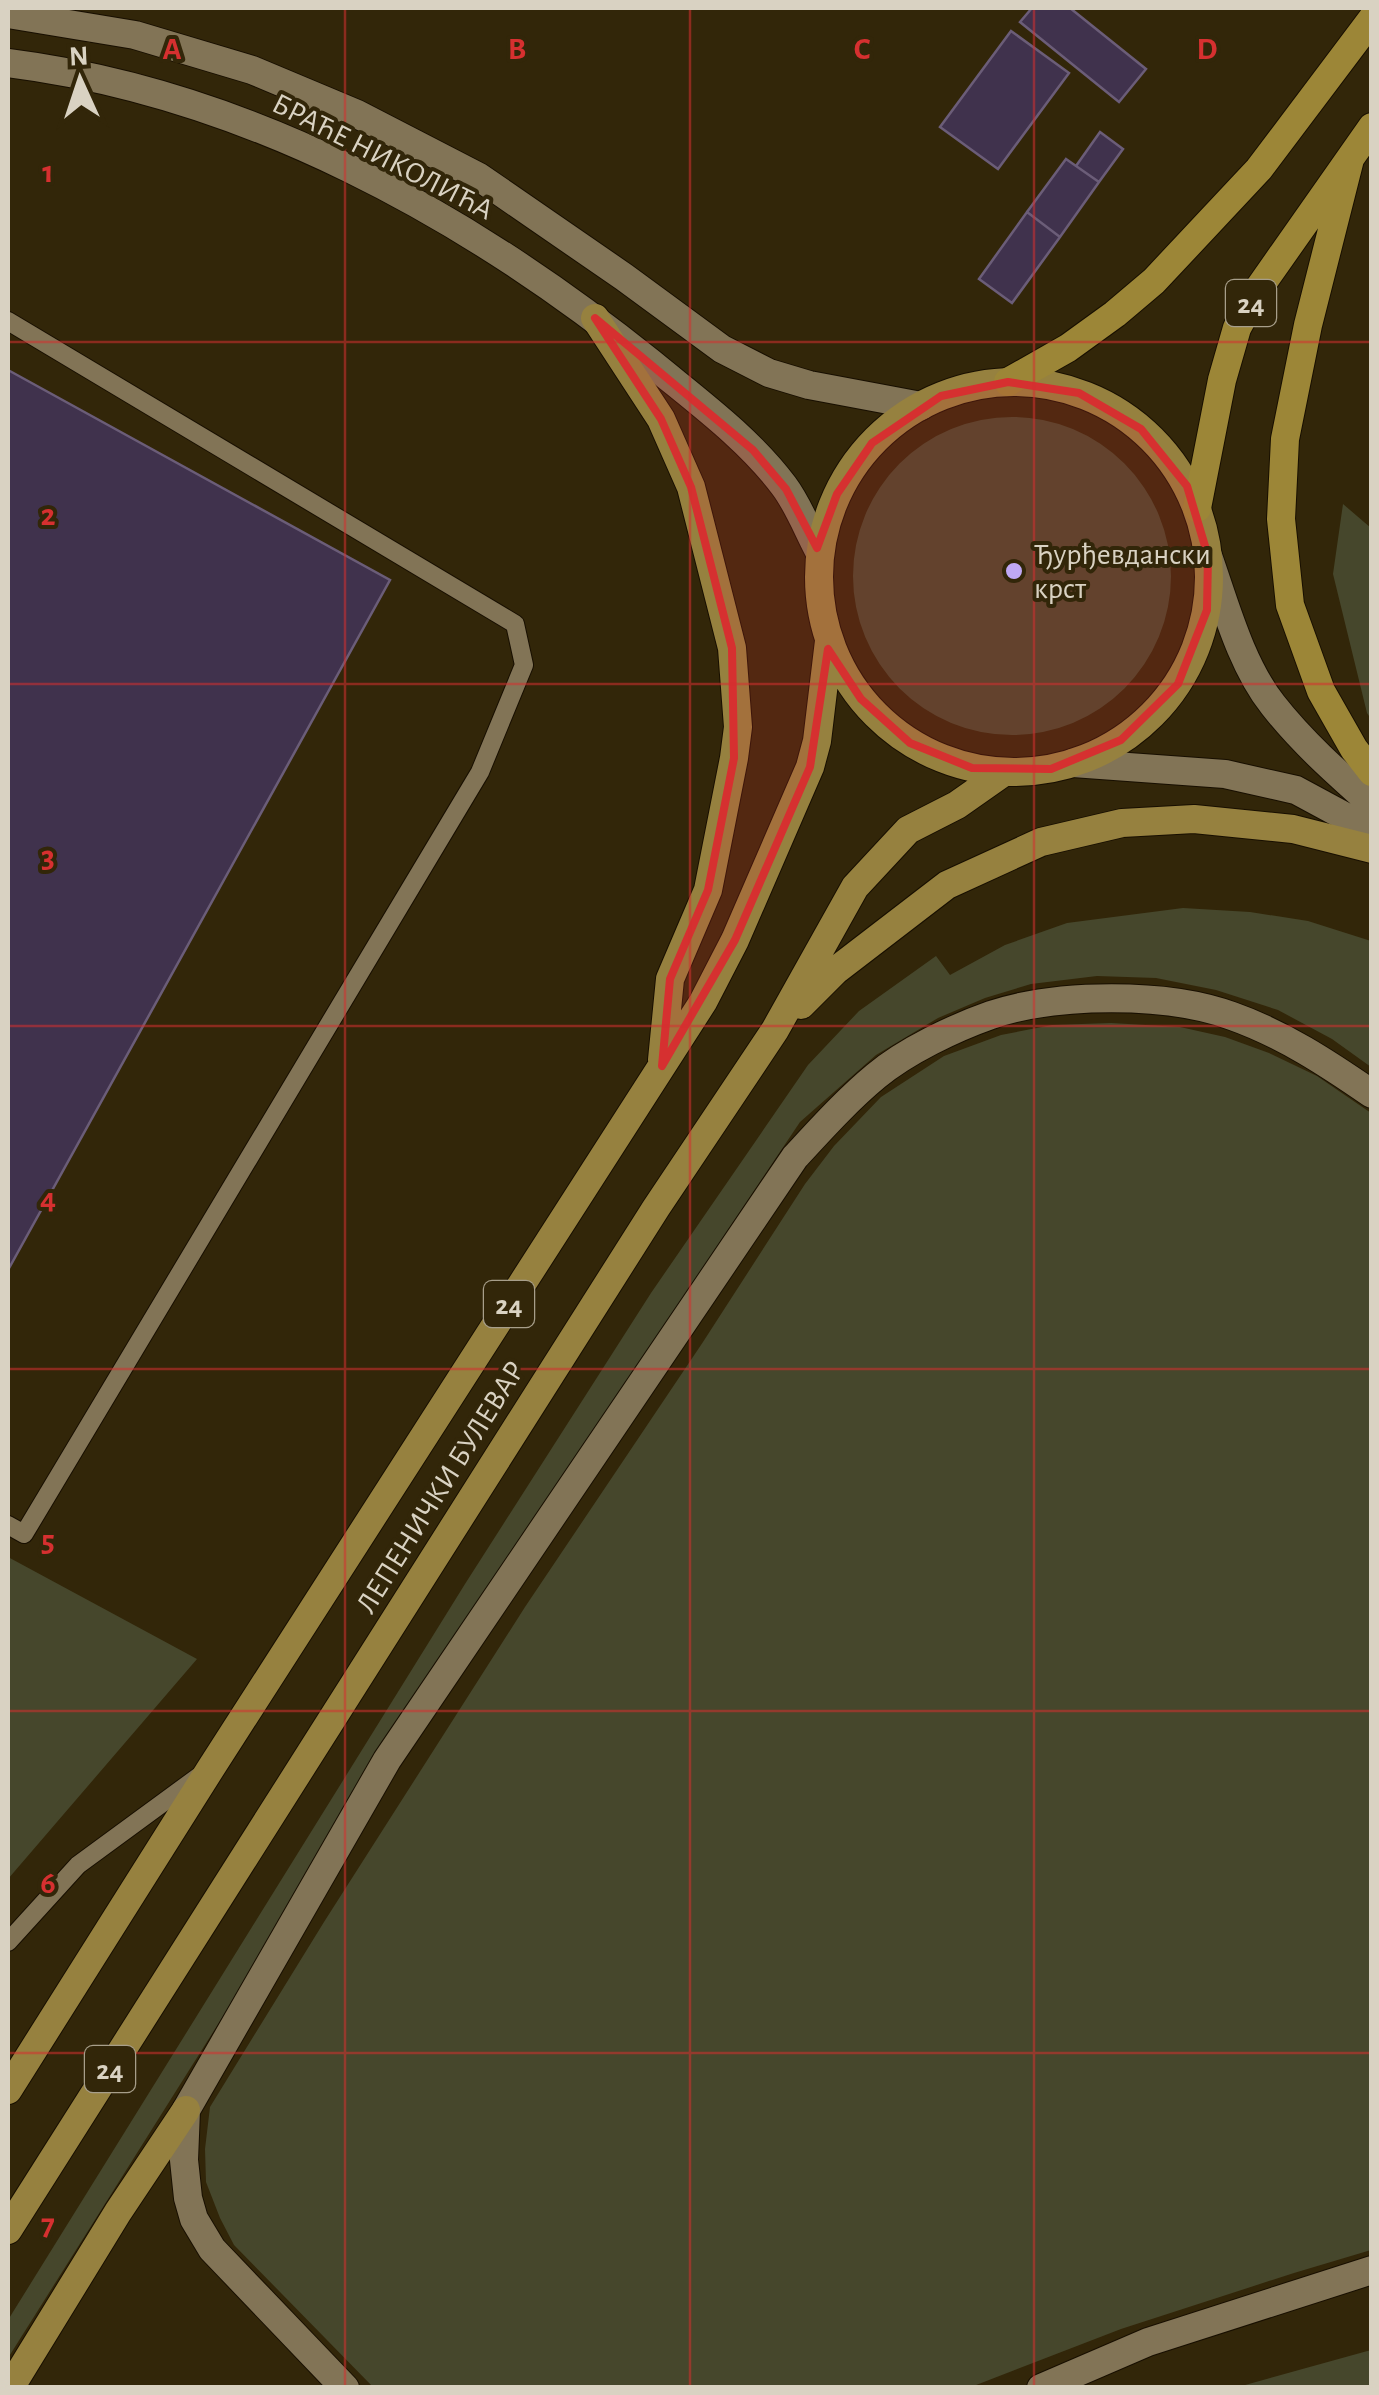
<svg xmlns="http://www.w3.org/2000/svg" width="1379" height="2395" font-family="'Alegreya Sans',sans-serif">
<rect width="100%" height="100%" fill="#322609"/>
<path fill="#46472c" d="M853 576a159 159 0 1 1 318 0a159 159 0 1 1-318 0Z
M 1343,504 L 1371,528 L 1371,719 L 1367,713 L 1333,574 Z
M 1183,908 L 1250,912 L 1308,921 L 1371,941 L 1371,1067 L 1332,1039 L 1278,1010 L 1216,990 L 1156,978 L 1097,976 L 1031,984 L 985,998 L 938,1018 L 876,1055 L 800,1122 L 729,1228 L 456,1646 L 8,2358 L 8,2320 L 465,1584 L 651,1293 L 808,1065 L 859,1011 L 936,956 L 950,975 L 1005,945 L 1067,923 Z
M 1111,1023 L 1180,1027 L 1225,1037 L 1269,1053 L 1317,1076 L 1371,1113 L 1371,2250 L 1294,2273 L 1121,2329 L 971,2387 L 373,2387 L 234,2245 L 220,2218 L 206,2182 L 205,2149 L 210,2107 L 324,1922 L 525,1607 L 703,1342 L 805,1184 L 834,1146 L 881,1097 L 944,1056 L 1001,1035 L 1052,1025 Z
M 8,1557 L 197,1659 L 8,1879 Z
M 1371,2350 L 1371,2387 L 1238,2387 Z"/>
<path fill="#40324d" stroke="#6b5d78" stroke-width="2.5" d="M 1032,8 L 1070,8 L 1146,69 L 1119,102 L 1020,22 Z
M 1011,31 L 1069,73 L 998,169 L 940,127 Z
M 1100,132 L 1123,149 L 1099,182 L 1076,166 Z
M 1066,159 L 1099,182 L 1060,237 L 1027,212 Z
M 1027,212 L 1060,237 L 1012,303 L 979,279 Z
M 8,370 L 390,580 L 8,1270 Z"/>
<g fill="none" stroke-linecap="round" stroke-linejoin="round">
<g stroke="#180f00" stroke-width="20">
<path id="service" d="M 8,321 L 515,624 L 524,665 L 480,772 L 24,1534 L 8,1525
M 8,1942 L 78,1865 L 198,1777"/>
</g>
<g stroke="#180f00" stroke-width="30">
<path id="tertiary" d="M 8,14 L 135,35 L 252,70 L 357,114 L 479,177 L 624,277 L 722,349 L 769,373 L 809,385 L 921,406
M 8,63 C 246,93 466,214 651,363 C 697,401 748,438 784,486 C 799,506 808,531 820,553
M 1208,556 C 1225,604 1241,665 1273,705 C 1302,742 1337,773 1372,804
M 1073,763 L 1225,774 L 1296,790 L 1372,831
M 345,2388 L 212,2249 L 194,2219 L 188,2198 L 184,2160 L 186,2110 L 387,1760 L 795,1157 C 821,1129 847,1100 876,1076 C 906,1051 954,1028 991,1015 C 1056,993 1167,992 1232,1016 C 1283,1034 1327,1063 1372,1094
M 1041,2388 L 1148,2342 L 1372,2270"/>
</g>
<g stroke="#180f00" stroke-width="30">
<path id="primary" d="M 595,318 L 661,419 L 691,487 L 732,648 L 738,727 L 734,758 L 708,890 L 670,979 L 662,1060
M819 577a195 195 0 1 1 390 0a195 195 0 1 1-390 0Z
M 801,1005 L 835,971 L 947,885 L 1041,842 L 1122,823 L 1194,819 L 1293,829 L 1372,849
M 8,2090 L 211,1768 L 703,1002 L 735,940 L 810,767 L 817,741 L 829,641
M 8,2230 L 656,1208 L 775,1030 L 855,887 L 908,830 L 957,805 L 1004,772
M 10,2388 L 118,2212 L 186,2110"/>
</g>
<g stroke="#180f00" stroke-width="30">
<path id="trunk" d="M 1350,159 L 1308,325 L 1285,439 L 1281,519 L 1290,605 L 1321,691 L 1354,749 L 1372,772
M 1008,382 L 1068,348 L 1115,314 L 1154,281 L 1259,169 L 1372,19
M 1197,508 L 1222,380 L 1237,328 L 1259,288 L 1372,127"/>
</g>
<use href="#service" stroke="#827456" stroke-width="18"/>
<use href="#tertiary" stroke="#827456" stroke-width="28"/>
<use href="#primary" stroke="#96813f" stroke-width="28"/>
<use href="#trunk" stroke="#9c8637" stroke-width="28"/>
</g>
<path fill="#d63030" fill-opacity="0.2" stroke="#d63030" stroke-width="8" stroke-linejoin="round" d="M 595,318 L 753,450 L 786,489 L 817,548 L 837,494 L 872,443 L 941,396 L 1008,382 L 1079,393 L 1141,429 L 1187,486 L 1208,556 L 1207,610 L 1178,684 L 1121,740 L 1051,769 L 972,768 L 910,743 L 861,699 L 828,649 L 810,767 L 735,940 L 662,1066 L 670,979 L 708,890 L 734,758 L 732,648 L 691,487 L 661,419 Z"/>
<path fill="none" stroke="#d63030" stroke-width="2.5" stroke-opacity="0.55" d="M 345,8 L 345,2388M 690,8 L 690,2388M 1034,8 L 1034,2388M 8,342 L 1372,342M 8,684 L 1372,684M 8,1026 L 1372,1026M 8,1369 L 1372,1369M 8,1711 L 1372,1711M 8,2053 L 1372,2053"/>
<circle fill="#bfa8f4" stroke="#322609" stroke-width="4" cx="1014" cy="571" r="10"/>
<g text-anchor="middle" stroke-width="8" stroke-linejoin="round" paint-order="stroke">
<g fill="#322609" stroke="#a79e8a" stroke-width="2.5">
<rect x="1226" y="280" width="50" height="46" rx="8"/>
<rect x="484" y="1281" width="50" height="46" rx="8"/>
<rect x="85" y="2046" width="50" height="46" rx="8"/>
</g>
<g font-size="28" font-weight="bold" fill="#d9d2c2">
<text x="1251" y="313">24</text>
<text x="509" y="1314">24</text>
<text x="110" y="2079">24</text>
</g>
<g font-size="30" fill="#d9d2c2" stroke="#322609">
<text transform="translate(383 156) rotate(27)" y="10">БРАЋЕ НИКОЛИЋА</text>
<text transform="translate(440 1487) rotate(-58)" y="10">ЛЕПЕНИЧКИ БУЛЕВАР</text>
</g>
<g font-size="30" fill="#d9d2c2" stroke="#322609" text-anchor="start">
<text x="1034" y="564">Ђурђевдански<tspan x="1034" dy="34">крст</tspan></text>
</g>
</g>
<g font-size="32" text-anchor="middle" font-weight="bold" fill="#d63030" stroke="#322609" stroke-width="8" stroke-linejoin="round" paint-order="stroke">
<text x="172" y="59">A</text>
<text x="517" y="59">B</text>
<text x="862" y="59">C</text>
<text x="1207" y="59">D</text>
<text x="48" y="182">1</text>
<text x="48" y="525">2</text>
<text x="48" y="867">3</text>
<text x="48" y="1209">4</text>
<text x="48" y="1551">5</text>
<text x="48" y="1893">6</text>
<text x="48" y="2235">7</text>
</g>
<rect width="1379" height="2395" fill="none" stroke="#d9d2c2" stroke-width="20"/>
<g transform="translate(80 80) rotate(357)" stroke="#322609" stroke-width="8" paint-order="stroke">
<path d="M0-8L18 38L0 25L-18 38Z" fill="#d9d2c2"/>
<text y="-15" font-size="28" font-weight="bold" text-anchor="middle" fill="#d9d2c2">N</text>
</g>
</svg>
